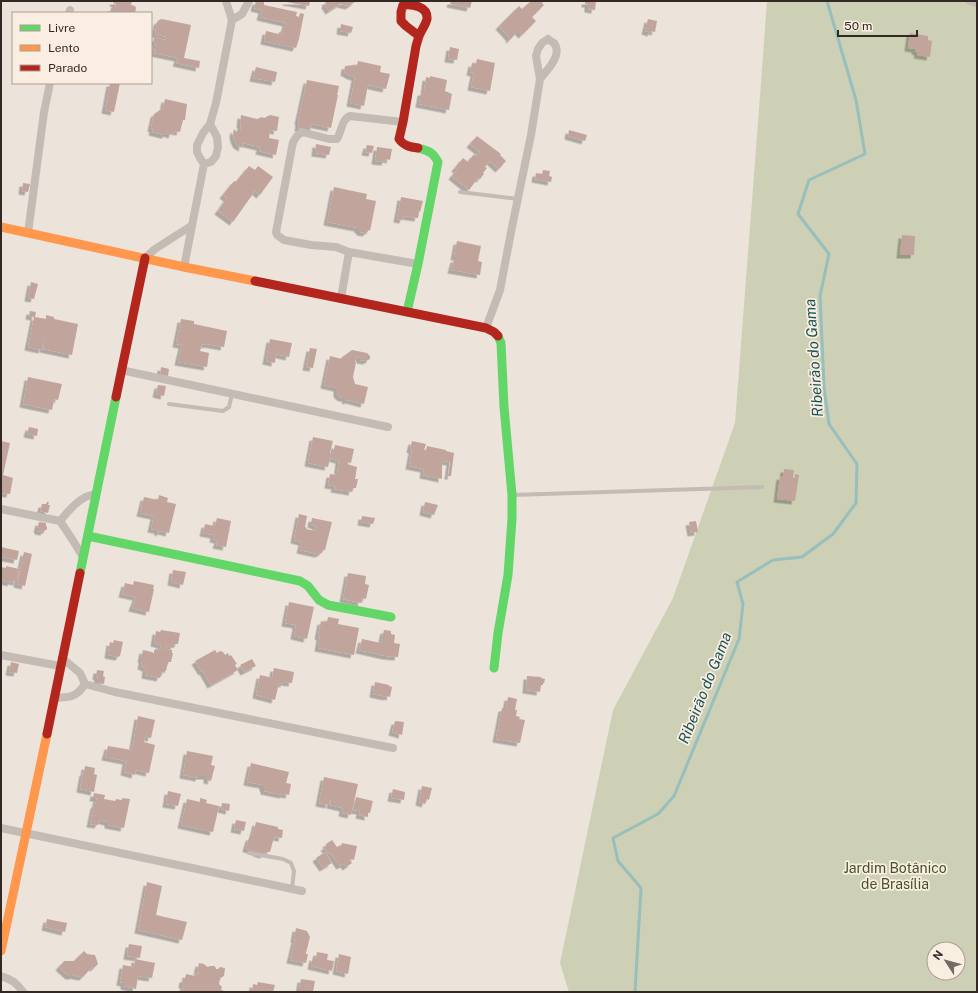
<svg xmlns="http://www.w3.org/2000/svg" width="978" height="993" font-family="'Public Sans',sans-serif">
<defs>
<filter id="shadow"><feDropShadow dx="-3.5" dy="3.5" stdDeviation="0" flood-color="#0004"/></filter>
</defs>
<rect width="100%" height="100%" fill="#ece3db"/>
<path fill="#cdd0b4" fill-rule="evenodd" d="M 767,1 L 977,1 L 977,992 L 569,992 L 560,963 L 613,710 L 673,598 L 735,423 L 762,70 ZM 934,949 L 958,949 L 958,973 L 934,973 Z"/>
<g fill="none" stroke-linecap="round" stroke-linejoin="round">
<path stroke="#97bfbd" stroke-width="3" d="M 635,992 L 641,888 L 618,861 L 613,838 L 658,814 L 674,796 L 739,639 L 743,604 L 737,582 L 773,560 L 802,557 L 833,534 L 856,503 L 857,464 L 829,424 L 824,387 L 820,296 L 829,254 L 798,214 L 809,180 L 865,154 L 856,100 L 827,1"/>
</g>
<path fill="#c1a59c" filter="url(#shadow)" d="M 114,1 L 132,1 L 131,5 L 135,6 L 136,8 L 135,13 L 110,13 L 111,8 L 115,8 L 116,4 L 113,3 Z
M 256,1 L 264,2 L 264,5 L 297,12 L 296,16 L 299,17 L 300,13 L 304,14 L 299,39 L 296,48 L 264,41 L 266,31 L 283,35 L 282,31 L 282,29 L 284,29 L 286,23 L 260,17 L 262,10 L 254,8 Z
M 286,1 L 310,1 L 309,6 L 286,2 Z
M 326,1 L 356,1 L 349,6 L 340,4 L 329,11 L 325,5 Z
M 451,1 L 472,1 L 470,8 L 450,4 Z
M 531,1 L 544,1 L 542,3 L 544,5 L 532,17 L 536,21 L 522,35 L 518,31 L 510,40 L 509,39 L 510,38 L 499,26 L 519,6 L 522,9 Z
M 585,1 L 596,1 L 595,10 L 588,9 L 588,4 L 585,4 Z
M 162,19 L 191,25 L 184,58 L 200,61 L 199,68 L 176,63 L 178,58 L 154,53 L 156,43 L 153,43 L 154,37 L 165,40 L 166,37 L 155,34 L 157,22 L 159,20 Z
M 648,19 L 657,21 L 655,32 L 651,31 L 651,33 L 645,31 Z
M 341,24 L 353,27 L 351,33 L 340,31 Z
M 910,33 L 928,36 L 928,40 L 932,41 L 930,57 L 917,55 L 918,52 L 915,51 L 915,49 L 908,48 Z
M 450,47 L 459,49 L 457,60 L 448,59 Z
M 477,59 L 495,63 L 490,91 L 471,87 L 474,73 L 470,72 L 472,63 L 476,64 Z
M 358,61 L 381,66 L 380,72 L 390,74 L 386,89 L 368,85 L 364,106 L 350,103 L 355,77 L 351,76 L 344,72 L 345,66 L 354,65 L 357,66 Z
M 256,67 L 277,72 L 275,82 L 253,78 Z
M 430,76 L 447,80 L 445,91 L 452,94 L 449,110 L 419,104 L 421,93 L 422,92 L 424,92 L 426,77 L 430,78 Z
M 307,80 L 339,86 L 337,95 L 338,95 L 331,128 L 311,124 L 310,131 L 298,128 L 299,122 L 298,121 Z
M 110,83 L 120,83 L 114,112 L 105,110 Z
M 165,99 L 187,104 L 185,120 L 183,120 L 180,132 L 173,131 L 172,135 L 166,133 L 166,135 L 164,135 L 152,132 L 153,129 L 151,128 L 154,114 L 163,108 Z
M 241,115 L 257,119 L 262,117 L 264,118 L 270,115 L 279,117 L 277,131 L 270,130 L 269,138 L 279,140 L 276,155 L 259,151 L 260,147 L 243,143 L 242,148 L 237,145 L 234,139 L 233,134 L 234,129 L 237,132 L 240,132 L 241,125 L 240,124 Z
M 569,130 L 587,135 L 585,141 L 568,136 Z
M 477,136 L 501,154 L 500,155 L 506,161 L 499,169 L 490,161 L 485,167 L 487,168 L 483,173 L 484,174 L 480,179 L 478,178 L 469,190 L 452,176 L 457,170 L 455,168 L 463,158 L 468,162 L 474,154 L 476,156 L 480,152 L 470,144 Z
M 316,144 L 331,147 L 329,155 L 315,153 Z
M 367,145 L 374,146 L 372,153 L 365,152 Z
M 377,147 L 392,149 L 390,160 L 386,159 L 385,162 L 375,161 Z
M 249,166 L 255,170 L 258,166 L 273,177 L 260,195 L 255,191 L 233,222 L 218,211 L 227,198 L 223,195 L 234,181 L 236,182 Z
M 543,170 L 550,171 L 549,176 L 552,177 L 551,182 L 535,179 L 536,173 L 542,174 Z
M 23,183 L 30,184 L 28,192 L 22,191 Z
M 334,187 L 367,194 L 366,199 L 376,201 L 370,231 L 369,230 L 366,233 L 360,232 L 360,230 L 358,230 L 358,228 L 327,222 Z
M 401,197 L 423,201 L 420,212 L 414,210 L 419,212 L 418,218 L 404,216 L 403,220 L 397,219 Z
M 902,235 L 915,236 L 914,255 L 900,255 Z
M 457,241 L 481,246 L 478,261 L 482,262 L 480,275 L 451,270 L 454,259 L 457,259 L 457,257 L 454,257 Z
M 31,282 L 38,284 L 34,299 L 28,298 Z
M 30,311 L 36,312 L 35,317 L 46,319 L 46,315 L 54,317 L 54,319 L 78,324 L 72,355 L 43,349 L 45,335 L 42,350 L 28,347 L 34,317 L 29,316 Z
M 181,319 L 194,321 L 194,324 L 227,331 L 224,347 L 207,344 L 207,345 L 202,344 L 200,351 L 209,353 L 207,367 L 178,362 L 182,345 L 176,344 Z
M 270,339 L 292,343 L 289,357 L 276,354 L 275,363 L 266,361 Z
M 310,348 L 317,349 L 313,368 L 306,367 Z
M 352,350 L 367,353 L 370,356 L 370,359 L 366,361 L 360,360 L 360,358 L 356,357 L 355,362 L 356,362 L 353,377 L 355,384 L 368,387 L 364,404 L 349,400 L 346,401 L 345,398 L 342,398 L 338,395 L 337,393 L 337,388 L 324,385 L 330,356 L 342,359 L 341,358 Z
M 161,367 L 169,369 L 168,376 L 160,375 Z
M 28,377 L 62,384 L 58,400 L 54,399 L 52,410 L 23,404 Z
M 158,385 L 166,386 L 164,396 L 156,394 Z
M 29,427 L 38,429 L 37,436 L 27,434 Z
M 313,437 L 333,441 L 330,453 L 333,454 L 335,445 L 354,449 L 351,463 L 347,462 L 347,464 L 357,467 L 355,479 L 358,479 L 356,488 L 353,488 L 352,492 L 334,489 L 335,486 L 328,485 L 330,474 L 337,475 L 339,460 L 330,458 L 328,467 L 308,463 Z
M 1,441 L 10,443 L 3,475 L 13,478 L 10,494 L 1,493 Z
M 412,441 L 426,444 L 424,450 L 426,450 L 427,446 L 446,450 L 446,451 L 454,453 L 451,476 L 448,476 L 450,462 L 443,461 L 442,467 L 442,479 L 423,475 L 424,469 L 409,466 L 412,450 L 410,449 Z
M 784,469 L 794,470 L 793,478 L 795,478 L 795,474 L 799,475 L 795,501 L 777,499 L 780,476 L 783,477 Z
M 159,495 L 168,498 L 167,502 L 176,504 L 169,533 L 161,531 L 159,533 L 157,530 L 151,529 L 154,516 L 140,513 L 144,497 L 158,500 Z
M 47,502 L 49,502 L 48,505 L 50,505 L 48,513 L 40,511 L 42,504 L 46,504 Z
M 425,502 L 438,505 L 434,515 L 423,512 Z
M 299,514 L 307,516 L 305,527 L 307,528 L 306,529 L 315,531 L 316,526 L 311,524 L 312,518 L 332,522 L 325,550 L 324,550 L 321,553 L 318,554 L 300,550 L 302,542 L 294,540 Z
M 362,516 L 375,518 L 373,524 L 361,522 Z
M 217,518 L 231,521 L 226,547 L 216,545 L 218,540 L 213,539 L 214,535 L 203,533 L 205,524 L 215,526 Z
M 696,521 L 698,532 L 691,533 L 689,522 Z
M 39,522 L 46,523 L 46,526 L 47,527 L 47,530 L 45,530 L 44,532 L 38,531 L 38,529 L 37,529 Z
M 1,547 L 19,551 L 17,560 L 1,557 Z
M 24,552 L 32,554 L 25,586 L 17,584 Z
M 6,566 L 19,569 L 17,582 L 11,581 L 11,583 L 1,580 L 1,567 L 6,568 Z
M 173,570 L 186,572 L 183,585 L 171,582 Z
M 348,573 L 366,576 L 365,584 L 369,585 L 366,599 L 362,598 L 361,603 L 343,599 Z
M 134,581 L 154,585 L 153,589 L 154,589 L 149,612 L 132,608 L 136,597 L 122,594 L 125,583 L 133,585 Z
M 289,602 L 314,607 L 307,639 L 294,636 L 296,625 L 285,623 Z
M 328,617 L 339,619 L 338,624 L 359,628 L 354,655 L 318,648 L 320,637 L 318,636 L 321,621 L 327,622 Z
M 161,630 L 180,633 L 178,644 L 175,644 L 173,648 L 167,646 L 166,649 L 172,650 L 172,653 L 173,653 L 171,662 L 168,662 L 166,671 L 165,671 L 165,673 L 162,672 L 160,678 L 145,675 L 146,668 L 141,666 L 142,661 L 142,659 L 141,659 L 143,650 L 152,652 L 154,654 L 154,650 L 155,650 L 155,649 L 160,650 L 161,645 L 154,643 L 156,631 L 160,632 Z
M 384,630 L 391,631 L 391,634 L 395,635 L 394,643 L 400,644 L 398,657 L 386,656 L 359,650 L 362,639 L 381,643 Z
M 114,640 L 123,642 L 120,656 L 118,657 L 108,655 L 110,642 L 113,643 Z
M 215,650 L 217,653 L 220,651 L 223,652 L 225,655 L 228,653 L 229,656 L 231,655 L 237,664 L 235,665 L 238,670 L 211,685 L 203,671 L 202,672 L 195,661 Z
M 252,659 L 256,666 L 244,672 L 240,665 Z
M 11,662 L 19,664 L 17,673 L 9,672 Z
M 274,668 L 294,672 L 292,683 L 284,682 L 284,684 L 279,683 L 275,700 L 256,695 L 260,675 L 273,678 L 272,677 Z
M 97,670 L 104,671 L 103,676 L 105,677 L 104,684 L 99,683 L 97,681 L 98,677 L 96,676 Z
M 527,676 L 541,677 L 541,678 L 545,679 L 544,683 L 543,683 L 543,685 L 541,685 L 540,692 L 526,690 Z
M 375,682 L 389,685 L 389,686 L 392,687 L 390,697 L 387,696 L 387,697 L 373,694 Z
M 508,697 L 517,699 L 515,710 L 517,710 L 516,716 L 520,717 L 519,719 L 525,720 L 520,743 L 496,739 L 502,708 L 506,708 Z
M 138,716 L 155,720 L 151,738 L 145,737 L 144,742 L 155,745 L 149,773 L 136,770 L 135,775 L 124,772 L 126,761 L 105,757 L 108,746 L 132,750 Z
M 395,721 L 404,722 L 402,735 L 392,732 Z
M 187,751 L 213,756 L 211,765 L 215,766 L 211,781 L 207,780 L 207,776 L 199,776 L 199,778 L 183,775 Z
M 251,763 L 289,772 L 286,783 L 291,784 L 289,795 L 284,794 L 283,795 L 264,791 L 264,788 L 263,788 L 263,785 L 247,782 Z
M 85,766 L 95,768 L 94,774 L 97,775 L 94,792 L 80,789 L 83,772 L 84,773 Z
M 324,777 L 358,784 L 351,815 L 342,813 L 343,808 L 330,805 L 331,800 L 330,799 L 329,805 L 319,803 Z
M 422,786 L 432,788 L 429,800 L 427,799 L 425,804 L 419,802 Z
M 393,789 L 405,792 L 404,800 L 391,798 Z
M 168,791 L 181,794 L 178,806 L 166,804 Z
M 94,793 L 105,795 L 104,799 L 115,801 L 116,799 L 122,800 L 122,798 L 130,799 L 124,828 L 108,825 L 108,822 L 99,820 L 100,821 L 98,825 L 90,824 L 94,805 L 95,805 L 97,798 L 93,798 Z
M 356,797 L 373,801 L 370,813 L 368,813 L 368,817 L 359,815 L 360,811 L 353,810 Z
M 200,798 L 207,800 L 206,803 L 219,806 L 213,832 L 181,825 L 187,799 L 200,802 Z
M 222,803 L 230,804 L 229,811 L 221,809 Z
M 236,820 L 246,822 L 244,831 L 234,829 Z
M 256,822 L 278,827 L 278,829 L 283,830 L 282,838 L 274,837 L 270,852 L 267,852 L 263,855 L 257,853 L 255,851 L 247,849 L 246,848 L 249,838 L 250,837 L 252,837 Z
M 332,840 L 337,847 L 341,845 L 341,846 L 342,843 L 357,846 L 354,860 L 351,859 L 349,860 L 352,863 L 346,867 L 344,864 L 340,866 L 331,853 L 329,854 L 324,847 L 327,846 L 326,844 Z
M 325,852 L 332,863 L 323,868 L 316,858 Z
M 147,882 L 162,886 L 156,915 L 187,922 L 182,940 L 138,930 Z
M 47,919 L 67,923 L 65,932 L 45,927 Z
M 296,928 L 307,931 L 310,937 L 306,953 L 306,954 L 308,954 L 306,963 L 290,960 L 295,939 L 294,939 Z
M 129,944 L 142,946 L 140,958 L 127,956 Z
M 84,951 L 87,954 L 95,955 L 98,964 L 94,968 L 92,967 L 83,977 L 76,976 L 74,975 L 73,976 L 69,976 L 59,967 L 64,961 L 74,961 Z
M 317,952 L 328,954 L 327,960 L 334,961 L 332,971 L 311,966 L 313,957 L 316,958 Z
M 339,954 L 351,957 L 348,974 L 336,971 Z
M 135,959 L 155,963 L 152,978 L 138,976 L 136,989 L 124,986 L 124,983 L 120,982 L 123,965 L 134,967 Z
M 199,963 L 204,964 L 206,966 L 208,967 L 210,966 L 215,966 L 216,969 L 218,969 L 220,967 L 225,968 L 224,976 L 220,978 L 219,984 L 222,987 L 221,990 L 225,991 L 225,992 L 182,992 L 184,985 L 182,985 L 183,979 L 185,979 L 186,974 L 195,976 L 196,973 L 202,974 L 197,972 Z
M 301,979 L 315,981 L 313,992 L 299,991 Z
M 258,982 L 275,985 L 273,992 L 252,992 L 253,984 L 257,985 Z"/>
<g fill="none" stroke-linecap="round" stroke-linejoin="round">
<path stroke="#c4bbb5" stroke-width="4" d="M 460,192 L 518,199
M 169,404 L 223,411 L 229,407 L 232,394
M 512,495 L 762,487
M 249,853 L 283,859 L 291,863 L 294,871 L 292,888"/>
<path stroke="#c4bbb5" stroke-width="8" d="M 970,1 L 977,3
M 69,13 L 70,10
M 232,20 L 242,14 L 249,1
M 204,164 L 211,162 L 216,156 L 218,147 L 217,137 L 210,124
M 28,233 L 44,112 L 50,83
M 349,252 L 418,264
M 145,258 L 155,249 L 191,226
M 184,267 L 204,164 L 200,158 L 197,152 L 197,145 L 203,133 L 210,124 L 216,103 L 232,20 L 226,1
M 341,298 L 349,252 L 336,247 L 311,245 L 284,240 L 277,235 L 276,232 L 293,142 L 297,136 L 302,132 L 329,139 L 337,139 C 342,131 341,120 350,116 L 403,122
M 486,328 L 500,290 L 512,227 L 531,135 L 540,79 L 536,56 L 538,49 L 542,43 L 548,39 C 550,41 552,42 554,43 C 563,55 547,70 540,79
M 121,370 L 388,427
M 1,509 L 60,521 L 72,539 L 83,557
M 60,521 C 67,513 74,503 84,498 C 87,496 92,495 96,494
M 1,655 L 60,666
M 62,658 L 80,673 L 85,684
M 85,684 L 115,692 L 393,748
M 54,698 C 70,697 76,698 85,684
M 1,828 L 302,891
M 1,976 C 11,979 17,983 23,992"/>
<path stroke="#63d668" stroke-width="9" d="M 407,312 L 418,264 L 438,162 C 433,152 429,151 418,148
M 88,536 L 300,581 L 308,586 L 319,600 L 328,605 L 391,617
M 80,573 L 116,397
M 494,668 L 498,633 L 508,575 L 512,519 L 512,495 L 504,407 L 501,343 L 498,336"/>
<path stroke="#ff974d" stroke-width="9" d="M 1,227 L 184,267 L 255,281
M 1,951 L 47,734"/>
<path stroke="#b3261e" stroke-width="9" d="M 418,148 C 410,147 404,146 399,139 L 403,122 L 416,46 L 419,36 L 406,26 L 401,21 L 401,12 L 403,5 C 412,4 428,6 427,19 C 426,24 421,31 419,36
M 255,281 L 486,328 L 494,332 L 498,336
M 116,397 L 145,258
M 47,734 L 80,573"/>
</g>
<g text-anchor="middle" stroke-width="3.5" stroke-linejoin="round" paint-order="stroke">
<g font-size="14" fill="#445327" stroke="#faede1">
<text x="895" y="873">Jardim Botânico<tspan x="895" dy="16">de Brasília</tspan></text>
</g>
<g font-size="15" font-style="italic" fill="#185557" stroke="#faede1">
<text transform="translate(814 358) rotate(-94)" y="5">Ribeirão do Gama</text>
<text transform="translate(705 688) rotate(-68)" y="5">Ribeirão do Gama</text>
</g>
</g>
<rect width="978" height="993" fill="none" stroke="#342824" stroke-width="4"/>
<rect x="12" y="12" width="140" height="72" fill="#faede1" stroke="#ab9e95"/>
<rect x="20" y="25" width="20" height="6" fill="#63d668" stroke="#ab9e95"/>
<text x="48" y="32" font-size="12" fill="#342824">Livre</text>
<rect x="20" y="45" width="20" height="6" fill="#ff974d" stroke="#ab9e95"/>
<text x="48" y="52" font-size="12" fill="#342824">Lento</text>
<rect x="20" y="65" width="20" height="6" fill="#b3261e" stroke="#ab9e95"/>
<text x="48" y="72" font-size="12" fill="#342824">Parado</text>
<g transform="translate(946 961) rotate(306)"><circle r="19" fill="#faede1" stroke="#ab9e95"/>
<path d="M0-3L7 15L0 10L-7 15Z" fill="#746964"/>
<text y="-6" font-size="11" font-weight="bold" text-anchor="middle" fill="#342824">N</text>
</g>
<path d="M838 30v6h79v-6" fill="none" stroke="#342824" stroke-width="2"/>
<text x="844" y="30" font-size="12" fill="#342824" stroke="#faede1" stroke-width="3" paint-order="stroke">50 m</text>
</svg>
